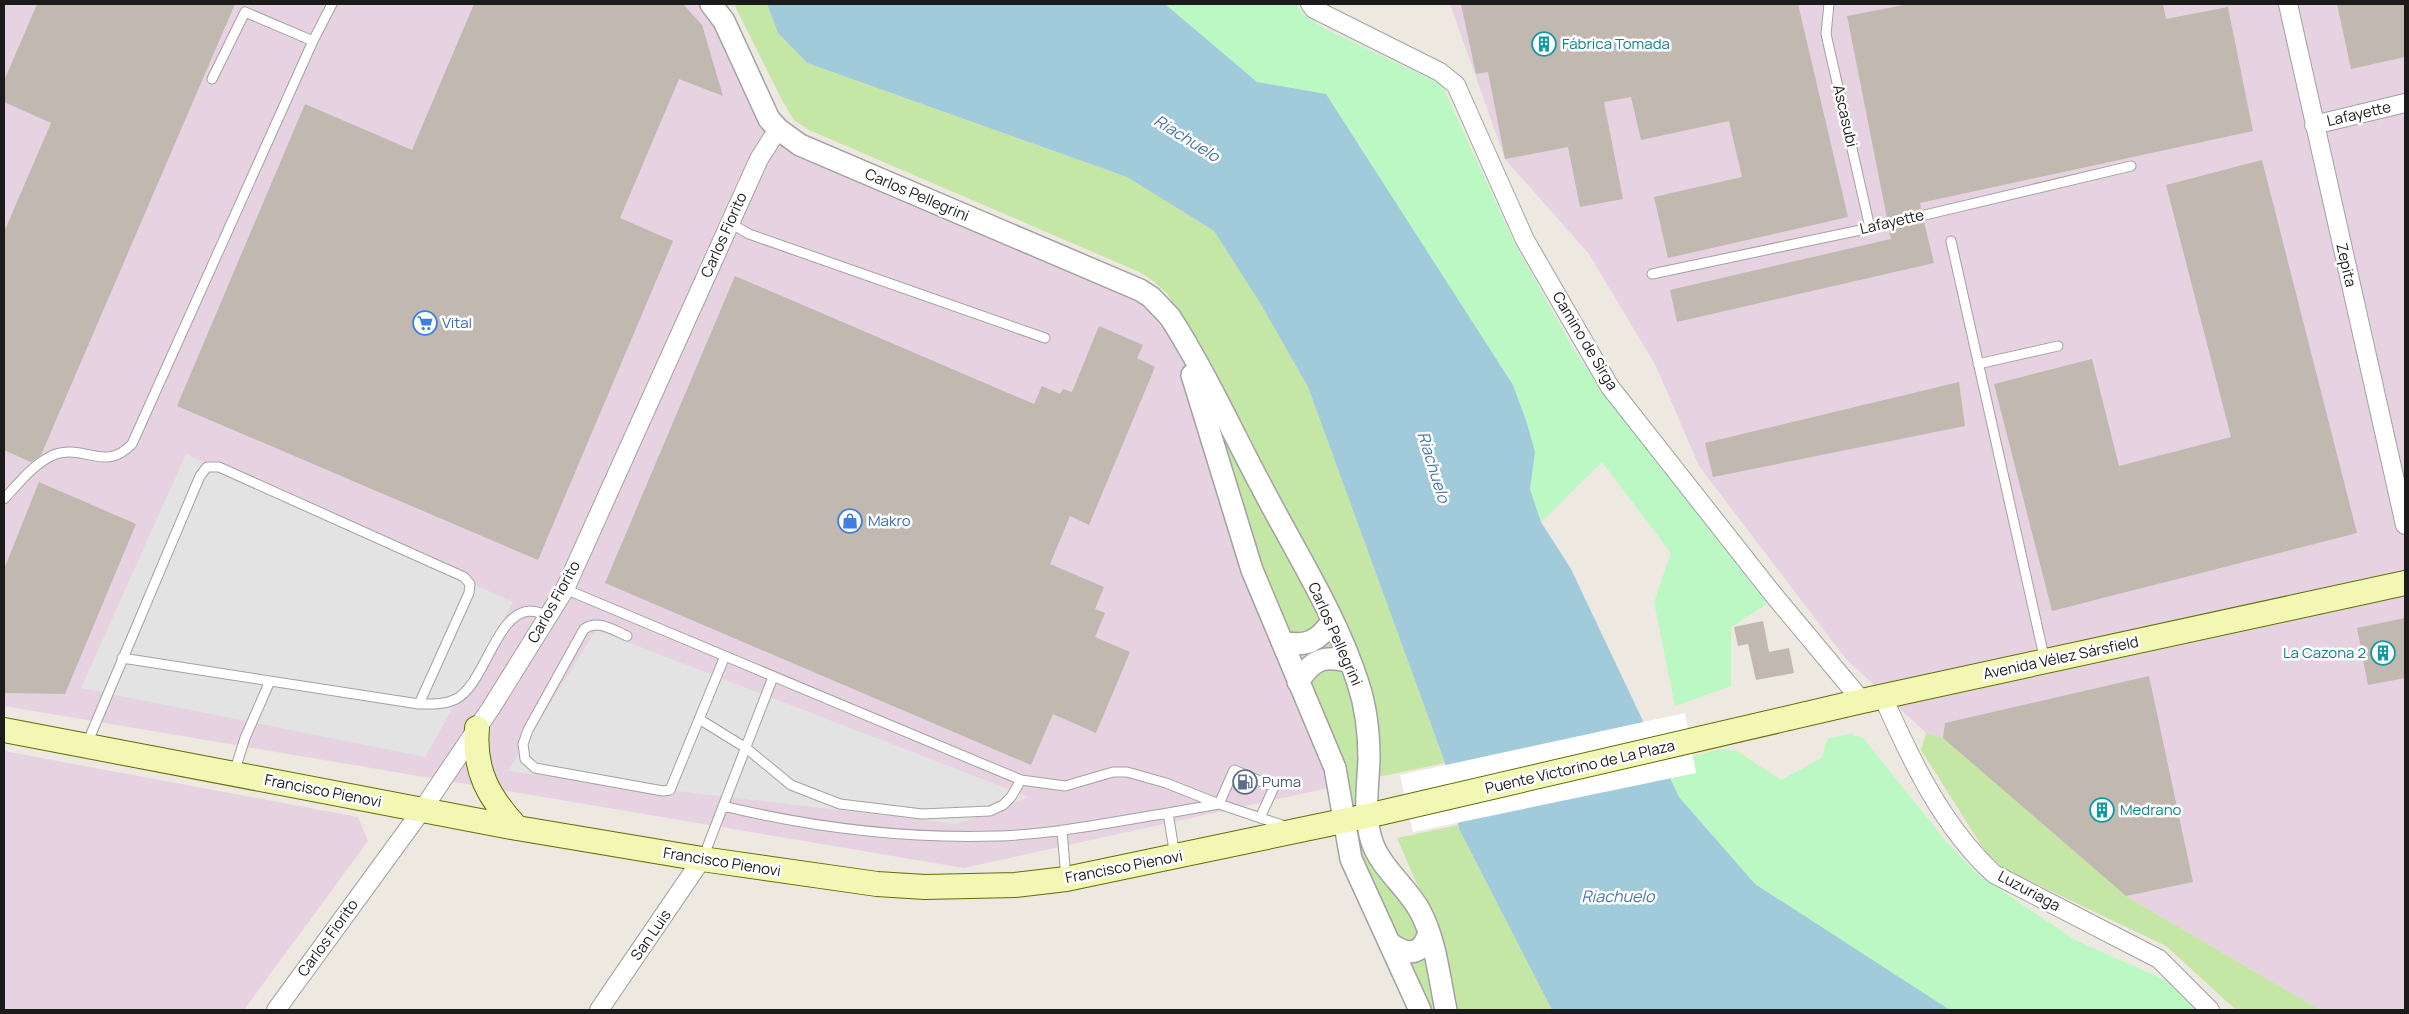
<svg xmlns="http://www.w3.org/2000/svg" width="2409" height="1014" font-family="Manrope,sans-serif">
<rect width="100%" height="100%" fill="#ede9e0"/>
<path fill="#e6d2e1" d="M 4,4 L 727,4 L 777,109 L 795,129 L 1147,282 L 1168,304 L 1378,777 L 964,868 L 4,706 Z
M 1450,4 L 2405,4 L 2405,1010 L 2320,1010 L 2126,896 L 1943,738 L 1926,733 L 1846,659 L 1699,466 L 1656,366 L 1589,254 L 1505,159 Z
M 4,751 L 358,817 L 368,841 L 244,1010 L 4,1010 Z"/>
<path fill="#c4e7a6" d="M 734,4 L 767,4 L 778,33 L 807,63 L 1127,177 L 1214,231 L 1260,303 L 1308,387 L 1445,763 L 1378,777 L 1379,726 L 1373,696 L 1335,612 L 1195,343 L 1167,293 L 1148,277 L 1137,271 L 809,130 L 794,120 L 783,102 Z
M 1178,329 L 1350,662 L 1367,816 L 1403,886 L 1446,1010 L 1420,1010 L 1391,944 L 1298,682 Z
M 1926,733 L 1943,738 L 2126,896 L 2320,1010 L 2236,1010 L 2166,946 L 2003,868 L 1987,854 L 1921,750 Z
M 1458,825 L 1459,829 L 1552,1010 L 1458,1010 L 1437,930 L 1397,838 Z"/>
<path fill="#bcf8c3" d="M 1165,4 L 1296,4 L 1302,13 L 1322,27 L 1442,85 L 1514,242 L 1572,347 L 1613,405 L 1767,604 L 1731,627 L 1731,686 L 1675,706 L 1654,602 L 1671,553 L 1602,462 L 1541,522 L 1530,489 L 1535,452 L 1527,423 L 1513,385 L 1326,95 L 1257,82 Z
M 1851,734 L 1864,739 L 1945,840 L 1977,874 L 2075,940 L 2165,980 L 2198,1010 L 1950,1010 L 1755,884 L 1679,797 L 1669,778 L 1696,773 L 1693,756 L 1721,749 L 1737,751 L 1781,780 L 1822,758 L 1825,745 L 1829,738 Z"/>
<path fill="#e3e3e3" d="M 186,454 L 513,602 L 425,757 L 81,688 Z
M 596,630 L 1029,797 L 957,824 L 508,771 Z"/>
<path fill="#a1cbda" d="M 767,4 L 1165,4 L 1257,82 L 1326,94 L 1513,385 L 1527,423 L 1535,452 L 1530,489 L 1541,522 L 1571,569 L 1679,797 L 1755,884 L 1950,1010 L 1552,1010 L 1459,829 L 1445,763 L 1308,387 L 1260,303 L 1214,231 L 1127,177 L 807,63 L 778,33 Z"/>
<path fill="#fff" d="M 1685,713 L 1696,773 L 1413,832 L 1400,775 Z"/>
<path fill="#c1b8b0" d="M 37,4 L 235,4 L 41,455 L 31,462 L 4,450 L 4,232 L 51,123 L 4,102 L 4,81 Z
M 474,4 L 683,4 L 702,25 L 723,96 L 679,79 L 620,218 L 673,241 L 538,560 L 177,406 L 305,104 L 412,150 Z
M 1461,4 L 1798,4 L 1848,217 L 1668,258 L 1654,197 L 1742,177 L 1729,121 L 1641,140 L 1631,97 L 1604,102 L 1623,199 L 1580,207 L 1568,147 L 1505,159 L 1488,72 L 1476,74 Z
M 1909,4 L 2163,4 L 2166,19 L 2228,7 L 2253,131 L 1920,203 L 1921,209 L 1887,218 L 1847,16 Z
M 2337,4 L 2405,4 L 2405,57 L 2351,69 Z
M 2262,160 L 2357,533 L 2052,611 L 1994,384 L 2092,359 L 2119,466 L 2231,437 L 2166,185 Z
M 1924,222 L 1934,263 L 1677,322 L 1670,290 L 1891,239 L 1889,230 Z
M 735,276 L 1034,404 L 1042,386 L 1060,394 L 1063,389 L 1072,392 L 1099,326 L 1143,345 L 1137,358 L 1155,367 L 1089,525 L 1070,516 L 1050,564 L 1104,587 L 1095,609 L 1105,613 L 1095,637 L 1130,652 L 1096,733 L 1053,714 L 1031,765 L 605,583 Z
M 1959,382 L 1965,426 L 1713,477 L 1705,443 Z
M 39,482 L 136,524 L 65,694 L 4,693 L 4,569 Z
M 2405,618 L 2405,678 L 2368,685 L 2357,628 Z
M 1763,621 L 1769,652 L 1789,648 L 1794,673 L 1756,680 L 1748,644 L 1738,646 L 1734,627 Z
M 2149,676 L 2193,882 L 2126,896 L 1943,738 L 1945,723 Z"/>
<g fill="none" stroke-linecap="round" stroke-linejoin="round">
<g stroke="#a2a2a2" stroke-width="11">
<path id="service" d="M 1829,4 L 1826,34 L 1870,228
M 313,41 L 332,4
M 730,223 L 749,234 L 1045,338
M 1951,241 L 2045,661
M 1652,274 L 1870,228 L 2131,166
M 1978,364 L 2058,346
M 4,499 C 18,484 36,461 56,454 C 87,445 105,472 132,444 L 313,41 L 245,12 L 212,79
M 565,589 L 1021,780 L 1065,786 L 1113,772 L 1127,772 L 1166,783 L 1219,804 L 1234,770 L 1274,787 L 1260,818
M 627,636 C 613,630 598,619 584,629 L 528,730 L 523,744 L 525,759 L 535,768 L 663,791 L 670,790 L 725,656
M 122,658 L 419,704 C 431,704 444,705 456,699 C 485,684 496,612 530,611 C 536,611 543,614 549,615
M 699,719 L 746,748 L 791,785 L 840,804 L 922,814 L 990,811 L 1003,805 L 1011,797 L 1021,780
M 86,746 L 200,476 L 207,467 L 219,467 L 464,577 L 470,584 L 469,593 L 419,704
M 234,773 L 245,738 L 270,681
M 723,806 C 814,828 905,839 998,836 C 1055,834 1112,822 1168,813
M 1062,830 L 1066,879
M 1175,856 L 1168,813 L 1219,804 L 1285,826
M 703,858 L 773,677"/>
</g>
<g stroke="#a2a2a2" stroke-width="20">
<path id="minor" d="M 1310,4 L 1314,9 L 1440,72 L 1456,85 L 1525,240 L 1610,387 L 1772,593 L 1862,701
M 2288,4 L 2405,525
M 2314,125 L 2405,103
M 1883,697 C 1911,760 1942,826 1994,874 L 2159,959 L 2210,1010
M 276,1010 L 422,810 L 491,708 L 565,589 L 759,159 L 778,129
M 599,1010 L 702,859"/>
</g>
<g stroke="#a2a2a2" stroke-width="24">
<path id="tertiary" d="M 711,4 L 724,21 L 769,119 L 778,129 L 800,145 L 1140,290 L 1151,297 L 1170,317 C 1206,373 1234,436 1266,495 C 1298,556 1337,617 1358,683 C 1366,707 1369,734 1369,759 C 1368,787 1363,814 1372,842 C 1381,868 1407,887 1420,911 C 1436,941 1439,977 1446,1010
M 1192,375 L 1252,570 L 1335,768 L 1351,859 L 1420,1010
M 1282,642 C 1306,647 1318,642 1332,621
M 1298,682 C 1312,660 1324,654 1350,662
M 1391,944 C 1409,957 1423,954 1429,932"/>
</g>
<g stroke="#5f6e06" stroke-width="26">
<path id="secondary" d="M 477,728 C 473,770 489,798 517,828
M 4,730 L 517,828 L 702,859 L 877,884 L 925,887 L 1015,885 L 1066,879 L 1367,816 L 1862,701 L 2405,583"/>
</g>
<use href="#service" stroke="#fff" stroke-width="9"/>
<use href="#minor" stroke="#fff" stroke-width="18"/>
<use href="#tertiary" stroke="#fff" stroke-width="21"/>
<use href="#secondary" stroke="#f2f8b3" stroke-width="24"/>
</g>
<defs>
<g id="building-ring" transform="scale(1.25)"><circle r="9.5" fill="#fff" stroke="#0f9aa8" stroke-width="1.5"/><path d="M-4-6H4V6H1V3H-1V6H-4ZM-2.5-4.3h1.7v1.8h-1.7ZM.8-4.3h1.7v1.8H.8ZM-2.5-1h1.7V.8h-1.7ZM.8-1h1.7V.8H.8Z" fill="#0f9aa8"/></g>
<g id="supermarket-ring" transform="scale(1.25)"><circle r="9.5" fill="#fff" stroke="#3f7fe0" stroke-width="1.5"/><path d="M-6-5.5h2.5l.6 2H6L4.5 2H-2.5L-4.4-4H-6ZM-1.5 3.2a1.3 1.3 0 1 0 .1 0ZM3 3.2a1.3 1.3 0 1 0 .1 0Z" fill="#3f7fe0"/></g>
<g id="shop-ring" transform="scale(1.25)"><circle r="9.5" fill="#fff" stroke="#3f7fe0" stroke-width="1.5"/><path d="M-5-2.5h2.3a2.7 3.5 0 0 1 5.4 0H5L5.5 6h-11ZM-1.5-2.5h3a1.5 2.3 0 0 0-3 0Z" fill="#3f7fe0"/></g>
<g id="fuel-ring" transform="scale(1.25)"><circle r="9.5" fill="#fff" stroke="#5c6f8a" stroke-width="1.5"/><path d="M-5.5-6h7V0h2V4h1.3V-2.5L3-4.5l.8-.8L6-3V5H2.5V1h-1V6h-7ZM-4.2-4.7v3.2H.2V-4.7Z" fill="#5c6f8a"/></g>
</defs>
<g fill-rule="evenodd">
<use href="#building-ring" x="1544" y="44"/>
<use href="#supermarket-ring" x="425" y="323"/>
<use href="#shop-ring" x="850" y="521"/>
<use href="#building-ring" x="2383" y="653"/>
<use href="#fuel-ring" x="1245" y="782"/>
<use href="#building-ring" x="2102" y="810"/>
</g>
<g text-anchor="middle" stroke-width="5" stroke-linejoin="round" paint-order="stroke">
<g font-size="15" fill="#0d838f" stroke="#fff" text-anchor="start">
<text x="1562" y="49">Fábrica Tomada</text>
<text x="2366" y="658" text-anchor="end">La Cazona 2</text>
<text x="2120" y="815">Medrano</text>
</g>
<g font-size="15" fill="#1b1b1b" stroke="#fff">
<text transform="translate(2359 114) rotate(-13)" y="5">Lafayette</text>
<text transform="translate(1845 116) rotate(77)" y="5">Ascasubi</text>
<text transform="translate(917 195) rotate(23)" y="5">Carlos Pellegrini</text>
<text transform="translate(1892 222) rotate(-13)" y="5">Lafayette</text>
<text transform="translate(724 235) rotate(-66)" y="5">Carlos Fiorito</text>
<text transform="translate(2346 265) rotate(77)" y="5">Zepita</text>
<text transform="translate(1585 341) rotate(59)" y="5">Camino de Sirga</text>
<text transform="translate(554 602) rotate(-61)" y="5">Carlos Fiorito</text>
<text transform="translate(1335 634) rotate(66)" y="5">Carlos Pellegrini</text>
<text transform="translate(2061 658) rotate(-12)" y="5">Avenida Vélez Sársfield</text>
<text transform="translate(1580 767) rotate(-13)" y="5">Puente Victorino de La Plaza</text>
<text transform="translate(323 791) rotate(11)" y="5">Francisco Pienovi</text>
<text transform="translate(722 862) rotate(9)" y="5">Francisco Pienovi</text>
<text transform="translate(1124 867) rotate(-11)" y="5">Francisco Pienovi</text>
<text transform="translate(2029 891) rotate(28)" y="5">Luzuriaga</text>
<text transform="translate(651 935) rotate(-55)" y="5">San Luis</text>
<text transform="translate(328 938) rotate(-54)" y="5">Carlos Fiorito</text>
</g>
<g font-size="15" fill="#366cbe" stroke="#fff" text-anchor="start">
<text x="442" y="328">Vital</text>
<text x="868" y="526">Makro</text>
</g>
<g font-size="15" fill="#4e5e75" stroke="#fff" text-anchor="start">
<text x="1262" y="787">Puma</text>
</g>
<g font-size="16" font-style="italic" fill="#4a76a8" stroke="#fff">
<text transform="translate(1187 138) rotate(32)" y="6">Riachuelo</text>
<text transform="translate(1434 467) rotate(73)" y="6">Riachuelo</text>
<text x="1618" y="902">Riachuelo</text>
</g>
</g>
<rect width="2409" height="1014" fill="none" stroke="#1b1b1b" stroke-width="10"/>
</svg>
